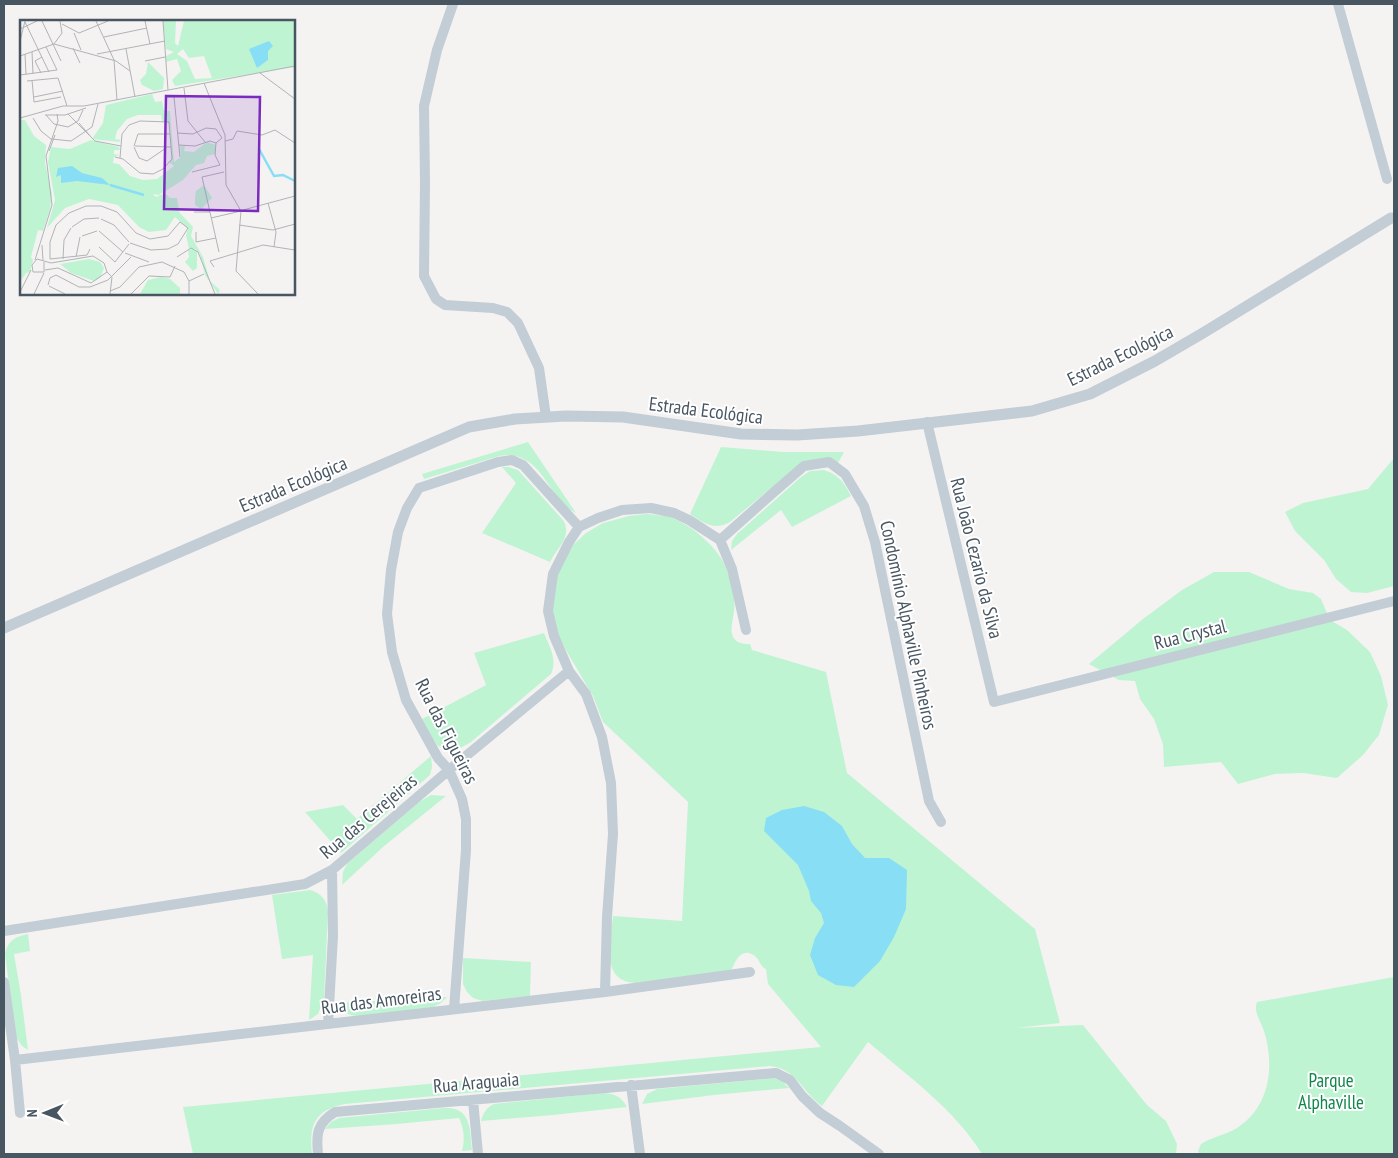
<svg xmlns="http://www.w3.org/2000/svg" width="1398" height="1158" font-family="'PT Sans Narrow',sans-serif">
<rect width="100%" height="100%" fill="#f5f2f2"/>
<path fill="#bff4d3" d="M 528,442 L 576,513 C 546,498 543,449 499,456 L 424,479 L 422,474 Z
M 721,447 L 783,452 L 844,452 L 838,463 L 799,465 L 730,522 C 715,531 703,523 690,514 Z
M 1394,458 L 1394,586 L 1367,593 L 1351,592 L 1336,579 L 1324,560 L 1295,531 L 1285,512 L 1303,503 L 1368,489 Z
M 502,467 L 509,467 L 518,470 L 563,520 C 573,537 557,547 550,562 L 482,533 L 516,483 Z
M 824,470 C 839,475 844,482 851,496 L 792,527 L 781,510 L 731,550 L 732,541 L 737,534 L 801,477 L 810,471 Z
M 646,514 C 654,515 662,515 669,517 C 690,523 720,549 727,570 C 730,579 733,590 734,600 C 736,611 730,625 732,634 C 734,643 743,644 750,644 L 752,650 L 826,672 L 847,773 L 1035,929 L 1060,1023 L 1016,1028 L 1083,1025 L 1147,1105 L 1166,1121 L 1177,1144 L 1176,1154 L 982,1154 C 956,1111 907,1075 868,1042 L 822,1106 C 802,1092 796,1068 770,1066 L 345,1104 C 314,1110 309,1126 312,1154 L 193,1154 L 183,1107 L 821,1047 L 768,984 L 766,969 C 760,966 760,961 756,957 C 743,946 736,959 732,969 L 728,971 L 636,983 C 599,982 611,940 613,916 L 682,921 L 688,802 L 603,722 L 593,696 L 567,652 L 559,637 L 554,617 L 553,610 L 557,576 L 572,546 L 586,533 L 603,523 L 629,516 Z
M 1214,572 L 1249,572 L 1289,589 L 1313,593 L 1321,599 L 1330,620 L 1347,630 L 1370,652 L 1381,676 L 1388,705 L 1379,735 L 1363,755 L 1337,778 L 1303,773 L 1275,774 L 1238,784 L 1221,762 L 1164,767 L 1163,744 L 1154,719 L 1140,699 L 1135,681 L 1119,680 L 1089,664 L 1143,619 L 1182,590 Z
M 544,633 C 549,646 558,659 551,674 L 471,742 L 457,750 L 450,751 L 438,746 L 432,738 L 422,719 L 486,685 L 474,653 Z
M 431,756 L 432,767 L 430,775 L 341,853 L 305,812 L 343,805 L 357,819 Z
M 431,795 L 446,796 L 383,847 L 342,885 L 343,872 L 347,864 L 419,802 Z
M 310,890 C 321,893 327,900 328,912 L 324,999 L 318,1014 L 309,1020 L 313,955 L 282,959 L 272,895 Z
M 28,934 L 30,951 L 14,954 L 21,995 L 28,1050 L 22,1046 L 16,1037 L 5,954 C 7,941 16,936 28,934 Z
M 463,958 L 531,962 L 530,996 L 483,1001 L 473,998 L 467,992 L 463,984 Z
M 1394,977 L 1394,1154 L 1199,1154 L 1198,1151 L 1201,1144 C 1212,1137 1225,1135 1237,1128 C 1270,1107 1275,1066 1264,1031 C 1261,1021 1253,1012 1257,1002 Z
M 447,997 L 441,1003 L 433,1007 L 357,1016 C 347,1015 341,1011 337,1003 Z
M 774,1078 L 783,1082 L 789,1088 L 714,1095 L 642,1104 L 647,1094 L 657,1089 Z
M 602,1093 C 614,1093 621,1096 627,1107 L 553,1115 L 481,1121 C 483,1113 487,1107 494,1104 Z
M 444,1108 C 471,1106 470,1129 472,1150 L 462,1151 C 465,1140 464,1128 459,1118 L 397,1124 L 325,1129 L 331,1122 L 339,1118 Z"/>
<path fill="#88def5" d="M 804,806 L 824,812 L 842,826 L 852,844 L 865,858 L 889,858 L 907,870 L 906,909 L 894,937 L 880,961 L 854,987 L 836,985 L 818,975 L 810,955 L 815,938 L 824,923 L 821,913 L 811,901 L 809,891 L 798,865 L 764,831 L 766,818 L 782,810 Z"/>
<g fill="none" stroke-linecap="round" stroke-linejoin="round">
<path stroke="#c2cdd5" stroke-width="10" d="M 453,4 L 437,50 L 424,106 L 425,183 L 424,276 L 436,299 L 445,305 L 493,308 L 507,312 L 518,323 L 539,368 L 546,417
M 1338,4 L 1387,179
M 927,422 L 994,702 L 1394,601
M 720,540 L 732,569 L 746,630
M 4,931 L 305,884 L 332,870 L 449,770 L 569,671
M 4,982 L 15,1060 L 20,1113
M 605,992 L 607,917 L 613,834 L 611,783 L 602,737 L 586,694 L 569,671 L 554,636 L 548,611 L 553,574 L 569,542 L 579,527 L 598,518 L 622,510 L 651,508 L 674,513 L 689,520 L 720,540 L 774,492 L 804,466 L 829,462 L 845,474 L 864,506 L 875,542 L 929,801 L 941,822
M 454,1009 L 466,850 L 466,819 L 462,799 L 449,770 L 438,758 L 406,700 L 392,652 L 387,614 L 391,570 L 398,532 L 407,508 L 419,488 L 498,462 L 512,460 L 523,465 L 579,527
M 328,1024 L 333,936 L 332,870
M 15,1060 L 605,992 L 750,972
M 631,1085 L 640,1154
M 473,1100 L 478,1154
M 318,1154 C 316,1134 317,1123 335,1112 L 776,1073 L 790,1080 L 802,1096 L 820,1113 L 840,1126 L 879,1154"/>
<path stroke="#c2cdd5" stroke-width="11" d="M 4,628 L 469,427 L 515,419 L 566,416 L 623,417 L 741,434 L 797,435 L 858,431 L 1032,411 L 1090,394 L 1155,361 L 1203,333 L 1391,218 L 1394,218"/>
</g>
<g text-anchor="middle" stroke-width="4" stroke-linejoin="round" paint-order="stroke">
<g font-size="19" fill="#485662" stroke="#fff">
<text transform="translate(1120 355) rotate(-26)" y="7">Estrada Ecológica</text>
<text transform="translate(706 410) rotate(7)" y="7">Estrada Ecológica</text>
<text transform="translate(293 484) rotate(-23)" y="7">Estrada Ecológica</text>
<text transform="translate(977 558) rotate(76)" y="7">Rua João Cezario da Silva</text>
<text transform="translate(909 625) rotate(78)" y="7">Condomínio Alphaville Pinheiros</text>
<text transform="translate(1190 634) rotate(-14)" y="7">Rua Crystal</text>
<text transform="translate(447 731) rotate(63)" y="7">Rua das Figueiras</text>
<text transform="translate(368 816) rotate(-40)" y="7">Rua das Cerejeiras</text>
<text transform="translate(381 1000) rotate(-7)" y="7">Rua das Amoreiras</text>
<text transform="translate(476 1082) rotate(-5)" y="7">Rua Araguaia</text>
</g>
<g font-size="19" fill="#0f874b" stroke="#fff">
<text x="1331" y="1087">Parque<tspan x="1331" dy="22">Alphaville</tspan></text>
</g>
</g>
<g transform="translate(20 20)">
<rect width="275" height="275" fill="#f5f2f2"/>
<path d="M 143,1 L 156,1 L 155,23 L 158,26 L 164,1 L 275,1 L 275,47 L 155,66 L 152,60 L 161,51 L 157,39 L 146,42 L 146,36 L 154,32 L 146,29 ZM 163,29 L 169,38 L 184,36 L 192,58 L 175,59 L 167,41 L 157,34 ZM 128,42 L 144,58 L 143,69 L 134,71 L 122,65 L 120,60 L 126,54 ZM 132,74 L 135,82 L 142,81 L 144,91 L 150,91 L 154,142 L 161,137 L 160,126 L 165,126 L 164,131 L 174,132 L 187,122 L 196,125 L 195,134 L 187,136 L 184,143 L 176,145 L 163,160 L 139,175 L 133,174 L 136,177 L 145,173 L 150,178 L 157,178 L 159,192 L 173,207 L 171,216 L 183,237 L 190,261 L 200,270 L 198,274 L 185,255 L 180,234 L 175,229 L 169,229 L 166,215 L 168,209 L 155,197 L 146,210 L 129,212 L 119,207 L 98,185 L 69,179 L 45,188 L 27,208 L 35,180 L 28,142 L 31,127 L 50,129 L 71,120 L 99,127 L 100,130 L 94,130 L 94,134 L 99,135 L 94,137 L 93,143 L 99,144 L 110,156 L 123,160 L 137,159 L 154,146 L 149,142 L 152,140 L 150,103 L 142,101 L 141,95 L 118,95 L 107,99 L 97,111 L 95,119 L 101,120 L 99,122 L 72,119 L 83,103 L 86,85 ZM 0,100 L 5,100 L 14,116 L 26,125 L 25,143 L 32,174 L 30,189 L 23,211 L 18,210 L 11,237 L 13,240 L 10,252 L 6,253 L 0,262 ZM 184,165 L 192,178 L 181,189 L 175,185 L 175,177 L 176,171 ZM 173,229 L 177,232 L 177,248 L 173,251 L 165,242 L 169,237 L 168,230 ZM 69,239 L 80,242 L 84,248 L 80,258 L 74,261 L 51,253 L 40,244 ZM 141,257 L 150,259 L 160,268 L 160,274 L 120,274 L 128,260 Z" fill="#bff4d3" fill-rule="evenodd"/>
<path d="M 249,21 L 253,26 L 248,31 L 248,40 L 237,48 L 229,29 ZM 52,146 L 62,153 L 82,158 L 90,165 L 57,161 L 41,163 L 41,155 L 36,157 L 38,148 Z" fill="#88def5"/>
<path fill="none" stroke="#88def5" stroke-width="2.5" d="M 239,129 L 254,156 L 263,155 L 275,161M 90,165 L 124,175"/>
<path fill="none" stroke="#b0b4b8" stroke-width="1" d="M 22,1 L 41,41M 76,1 L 94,40 L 97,80M 125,1 L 130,24M 143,1 L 148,70M 5,2 L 29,52M 42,4 L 59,13 L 88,1M 0,9 L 17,1M 54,13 L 61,30M 84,17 L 127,8M 0,21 L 5,1M 34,24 L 96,41 L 110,51M 53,28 L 60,43M 106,29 L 115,77M 12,32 L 13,54M 5,34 L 6,54M 77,34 L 145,21M 0,36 L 34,24 L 42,13 L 40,1M 125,41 L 145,37M 21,53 L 15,41 L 22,37M 240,53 L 275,79M 0,55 L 37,50 L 26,27M 38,58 L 47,86M 12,60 L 14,82 L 41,77M 7,61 L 38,58M 184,63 L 205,115 L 206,165 L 221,191 L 216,251 L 238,274M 164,68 L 168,101 L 185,122M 14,77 L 43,71M 154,77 L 160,137M 48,94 L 75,121 L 101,126M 25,95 L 45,95 L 66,88M 26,95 L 34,104 L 48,107 L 58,101 L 63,90M 0,98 L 43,86 L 64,86 L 275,46M 13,98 L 21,111 L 31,119 L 51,121 L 72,107 L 78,84M 59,103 L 71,117M 157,113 L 173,114 L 186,108 L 196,109 L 202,118 L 196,123M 205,121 L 213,119 L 217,111 L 242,115 L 255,110 L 275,123M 159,125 L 175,126 L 190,121 L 196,123 L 195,135 L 200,145 L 172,152M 114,126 L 118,114 L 150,114M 115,126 L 151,127M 114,127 L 119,138 L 127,141 L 146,128M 29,131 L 35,115M 95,137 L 103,139 L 120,153 L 133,154 L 143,149 L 152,139 L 149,102 L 120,101 L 109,105 L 102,114 L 100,138M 248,183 L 256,212 L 254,227M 223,190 L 275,176M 174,192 L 190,192M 191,198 L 221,191M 81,199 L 94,205 L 109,222M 219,205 L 253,210 L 275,204M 52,207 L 64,199 L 79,198M 79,211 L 103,232M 176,212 L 176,222 L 196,218M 62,216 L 77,211M 22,225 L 23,240M 79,227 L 95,242 L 109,224M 70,229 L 67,235 L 30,239 L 30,222 L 36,205 L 49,193 L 66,186 L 81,186 L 97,192 L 116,213 L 130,219 L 148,216 L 160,202 L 168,208 L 158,224 L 148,229 L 131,230 L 110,223M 199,232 L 182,157 L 204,152M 105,233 L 129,242M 56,237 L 60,217M 157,237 L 171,228 L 178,232 L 195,274M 43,239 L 44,220 L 51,208M 15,240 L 32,185 L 26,136 L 38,101 L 37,94M 24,242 L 24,252 L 13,252 L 12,245 L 17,239 L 31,243 L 73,236 L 84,243 L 87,252 L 71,263 L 38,248 L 25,250M 194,247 L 190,241 L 243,225 L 275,230M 87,252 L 92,257 L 90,274M 169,261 L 184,254M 28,265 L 30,258 L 36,255 L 59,267 L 70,267 L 88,260 L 111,237M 29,266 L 45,274M 90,271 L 100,267 L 119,247 L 142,242 L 164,252 L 169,261 L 169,274M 0,272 L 11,250M 14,274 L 24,253M 111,274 L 129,256 L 150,257 L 155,246"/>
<path fill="#7b2cbf" fill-opacity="0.15" stroke="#7b2cbf" stroke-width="2.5" d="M 146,76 L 240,77 L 238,191 L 144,189 Z"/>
<rect width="275" height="275" fill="none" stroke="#485662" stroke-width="2.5"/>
</g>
<rect width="1398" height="1158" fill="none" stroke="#485662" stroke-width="10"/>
<g transform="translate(45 1113) rotate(269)" stroke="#ffffff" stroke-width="4" paint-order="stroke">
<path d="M0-4L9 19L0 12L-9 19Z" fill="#485662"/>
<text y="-8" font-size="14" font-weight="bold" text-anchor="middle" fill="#485662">N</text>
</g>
</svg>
